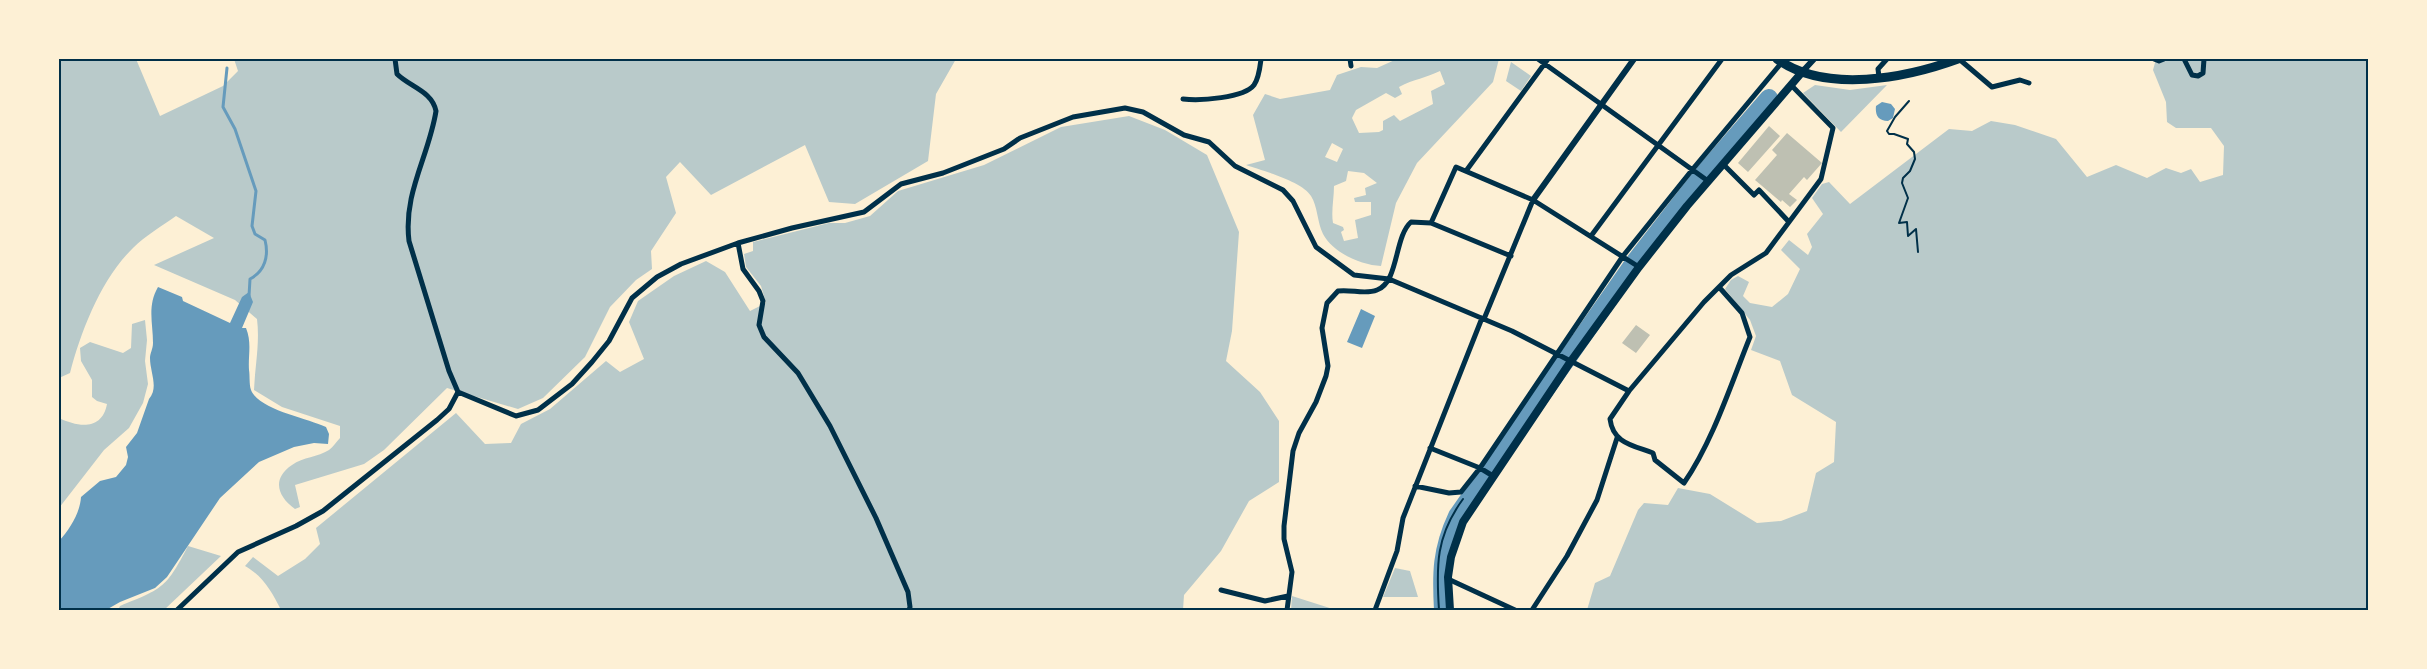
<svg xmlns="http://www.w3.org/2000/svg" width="2427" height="669" font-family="'IBM Plex Sans',sans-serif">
<rect width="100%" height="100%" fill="#fdf0d5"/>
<path fill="#b9caca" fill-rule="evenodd" d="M 59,59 L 136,59 L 160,116 L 223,86 L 238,71 L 234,59 L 956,59 L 936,94 L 928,161 L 855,204 L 829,202 L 805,145 L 711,195 L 680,162 L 666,177 L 676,213 L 651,251 L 652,269 L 636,280 L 610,307 L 585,357 L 543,398 L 518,409 L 447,388 L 384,450 L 364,464 L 295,485 L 300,507 L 295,509 C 278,497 271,479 292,465 C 303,457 318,457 329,450 C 333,447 336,442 340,438 L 340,426 L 282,407 L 254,390 C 255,366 260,343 257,319 L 235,300 L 154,265 L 214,238 L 176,216 C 162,226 145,236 133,248 C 101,279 81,331 70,373 L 59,378 Z
M 1397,59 L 1499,59 L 1493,82 L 1417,163 L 1396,203 L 1381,266 C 1361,265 1333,253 1323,234 C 1317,222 1318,207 1311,196 C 1302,181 1263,171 1246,165 L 1265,160 L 1253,115 L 1265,94 L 1280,99 L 1330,90 L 1337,75 L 1361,67 L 1377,68 ZM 1440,71 L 1445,84 L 1431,91 L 1433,104 L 1400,121 L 1394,115 L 1383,121 L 1383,130 L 1379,132 L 1359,133 L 1352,118 L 1356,110 L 1386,93 L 1395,98 L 1402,94 L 1399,87 C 1414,79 1426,78 1440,71 ZM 1332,143 L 1343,149 L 1337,162 L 1325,157 ZM 1348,171 L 1364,173 L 1377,183 L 1365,188 L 1366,195 L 1354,198 L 1355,202 L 1371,202 L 1371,215 L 1355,220 L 1358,238 L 1344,241 L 1341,232 L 1344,230 L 1343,227 L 1333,223 C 1331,212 1334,198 1334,186 L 1346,181 Z
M 2156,59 L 2368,59 L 2368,610 L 1587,610 L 1595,583 L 1610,576 L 1638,510 L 1644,503 L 1668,505 L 1678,488 L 1710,494 L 1757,523 L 1781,521 L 1807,511 L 1816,473 L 1834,462 L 1836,422 L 1792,395 L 1780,361 L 1751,350 L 1756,336 L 1750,320 L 1725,289 L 1731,280 L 1738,276 L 1749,282 L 1743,296 L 1750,303 L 1772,307 L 1788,294 L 1800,269 L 1781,250 L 1789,240 L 1808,255 L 1812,247 L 1807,234 L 1823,214 L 1812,198 L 1822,184 L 1829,182 L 1850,204 L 1949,129 L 1972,131 L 1991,121 L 2015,125 L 2056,139 L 2087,177 L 2116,165 L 2147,178 L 2166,168 L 2181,173 L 2191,169 L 2200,182 L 2223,175 L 2224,146 L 2211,128 L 2176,128 L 2167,122 L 2166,102 L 2153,70 Z
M 1511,62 L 1531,76 L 1521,91 L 1506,81 Z
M 1815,85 L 1850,90 L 1887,85 L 1841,132 L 1803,93 Z
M 1129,116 L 1165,130 L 1207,155 L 1239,232 L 1232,331 L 1226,361 L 1260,392 L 1279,421 L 1279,482 L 1249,501 L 1221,551 L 1184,595 L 1183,610 L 281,610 C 272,592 263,576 245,566 L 253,557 L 278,576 L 305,559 L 320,544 L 316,528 L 456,413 L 485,444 L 511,443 L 521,424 L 550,409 L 606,361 L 620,372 L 644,359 L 629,322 L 638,301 L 674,276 L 706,261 L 725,272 L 750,311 L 766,303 L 761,286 L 746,267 L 744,254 L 753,251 L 753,242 L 829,223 L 845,223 L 870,216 L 898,191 L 984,165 L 1061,127 Z
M 145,320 L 147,340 L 145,361 L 148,384 L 143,403 L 129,428 L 104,450 L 59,508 L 59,418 C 78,427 102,431 107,404 L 97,401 L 92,397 L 92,380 L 81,361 L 80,348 L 90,342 L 123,353 L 131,348 L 132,324 Z
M 188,546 L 221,556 L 164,610 L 118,610 L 120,606 C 164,588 166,588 188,546 Z
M 1395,568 L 1410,571 L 1418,597 L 1383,597 Z
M 1292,596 L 1336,610 L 1291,610 Z"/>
<path fill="#669bbc" d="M 1882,102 L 1891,104 L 1895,109 L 1893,118 L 1888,121 C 1878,121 1875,115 1876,106 Z
M 158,287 L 182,297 L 183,301 L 230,323 L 242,297 L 249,292 L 253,302 L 242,328 L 246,328 C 252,343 248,355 249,370 C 250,376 249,384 251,390 C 259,410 307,418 326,427 L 329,434 L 328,444 L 314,443 L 294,447 L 259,462 L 220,498 L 167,577 L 155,588 L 120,602 L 106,610 L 59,610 L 59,541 C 70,529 80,513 81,497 L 100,481 L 116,477 L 126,465 L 128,457 L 126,447 L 137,433 L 149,399 C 159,388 150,372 150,358 C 150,353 153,349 153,343 C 153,323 147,306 158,287 Z
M 1361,309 L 1375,316 L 1362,348 L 1347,342 Z"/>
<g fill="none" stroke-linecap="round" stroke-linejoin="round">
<path stroke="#669bbc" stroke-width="3" d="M 227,68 L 223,107 L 235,129 L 256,191 L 252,226 L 255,234 L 265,240 C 269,256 265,271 250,279 L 249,296"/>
<path stroke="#669bbc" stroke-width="18" d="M 1704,173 L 1769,98
M 1443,610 C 1441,574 1441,550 1457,516 L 1636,260 L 1699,179"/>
</g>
<path fill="#bec0b2" d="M 1769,126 L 1780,136 L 1748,172 L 1738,163 Z
M 1787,133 L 1822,163 L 1807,180 L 1804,177 L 1789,194 L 1797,200 L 1790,207 L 1782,200 L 1781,202 L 1755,180 L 1777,155 L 1772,150 Z
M 1636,325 L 1650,335 L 1636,353 L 1622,343 Z"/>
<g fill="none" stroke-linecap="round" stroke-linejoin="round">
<path stroke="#003049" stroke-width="2" d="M 1909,101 L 1895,117 L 1887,131 L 1889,134 L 1894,134 L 1908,139 L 1907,144 L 1914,152 L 1915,159 L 1910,171 L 1903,178 L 1902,183 L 1908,198 L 1899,223 L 1907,222 L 1908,236 L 1916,229 L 1918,252
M 1439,610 C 1436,565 1436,536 1463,499"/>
<path stroke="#003049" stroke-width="5" d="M 395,59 L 397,74 C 410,87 432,91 436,111 C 429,156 403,193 409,241 L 449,371 L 458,392 L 516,416 L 538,410 L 572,384 L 592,362 L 609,341 L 632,298 L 657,277 L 681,264 L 738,243 L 792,228 L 864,212 L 901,184 L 943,173 L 1004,149 L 1020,138 L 1073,117 L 1125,108 L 1143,112 L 1184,135 L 1209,142 L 1235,166 L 1283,190 L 1293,201 L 1316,247 L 1354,275 L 1389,279 L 1512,331 L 1629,391
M 1350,59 L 1351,66
M 1538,59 L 1708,181
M 1959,59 L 1992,87 L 2020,80 L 2029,83
M 2154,59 L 2159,61 L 2164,59
M 2184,59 L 2192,75 L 2198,76 L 2203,73 L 2204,59
M 1879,77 L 1878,69 L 1887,59
M 1183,99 C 1200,101 1244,98 1254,85 C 1259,78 1260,67 1261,59
M 1723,164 L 1754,195 L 1759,190 L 1789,222
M 1466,171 L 1548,59
M 1431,223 L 1456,167 L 1533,200 L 1639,267
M 1591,236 L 1722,59
M 738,243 L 743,269 L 759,291 L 763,301 L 759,325 L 764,337 L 798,373 L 830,426 L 876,518 L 908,592 L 910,607 L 909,610
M 1719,287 L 1742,313 L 1750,337 C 1731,384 1713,441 1684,483 L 1655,460 L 1653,453 C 1632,445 1613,443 1610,419 L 1629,391 L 1704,302 L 1731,275 L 1766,253 L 1821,179 L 1833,128 L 1792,86
M 1484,319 L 1533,200
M 1430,448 L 1480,468 L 1493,476
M 1415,486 L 1449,493 L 1461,492 L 1480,468 L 1623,256 L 1692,170 L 1783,61
M 1448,579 L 1515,610
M 1221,590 L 1265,601 L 1288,596
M 177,610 L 238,552 L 296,526 L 323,511 L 437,420 L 449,409 L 458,392
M 1287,610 L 1292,572 L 1284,539 L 1284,526 L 1293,451 L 1299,433 L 1316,402 L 1326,376 L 1328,366 L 1322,328 L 1327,303 L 1338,291 C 1351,289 1365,295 1377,290 C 1399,282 1394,237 1411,222 L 1431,223 L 1511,256
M 1375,610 L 1397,551 L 1403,518 L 1482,318
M 1532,610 L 1567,556 L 1597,500 L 1617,438"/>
<path stroke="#003049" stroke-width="6" d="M 1803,71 L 1814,59
M 1533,200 L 1634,59"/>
<path stroke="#003049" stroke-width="8" d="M 1450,610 L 1448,577 L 1451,557 L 1463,522 L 1571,361 L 1639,267 L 1687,206 L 1803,71"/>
<path stroke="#003049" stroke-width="9" d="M 1777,59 C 1826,94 1906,78 1958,59"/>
</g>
<rect width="2427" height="669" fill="none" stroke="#fdf0d5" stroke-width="120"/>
<rect x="60" y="60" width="2307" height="549" fill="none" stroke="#003049" stroke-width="2"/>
</svg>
